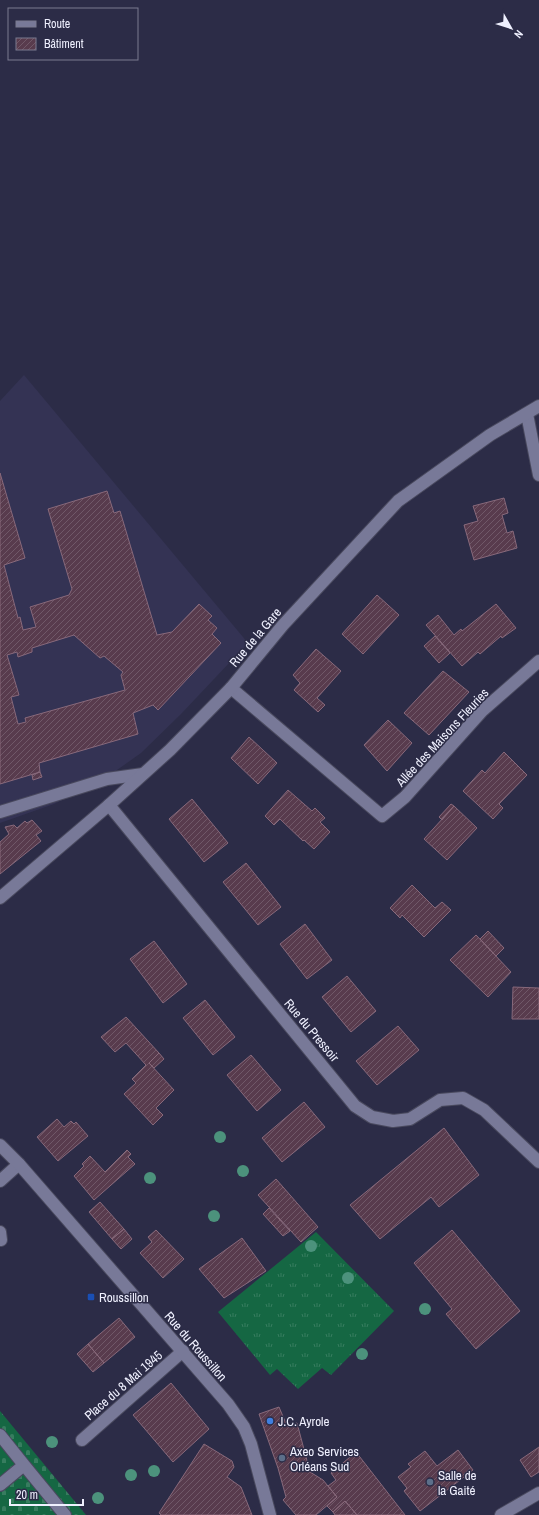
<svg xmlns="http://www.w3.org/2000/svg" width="539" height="1515" font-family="'Archivo Narrow',sans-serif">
<defs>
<pattern id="grass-tufts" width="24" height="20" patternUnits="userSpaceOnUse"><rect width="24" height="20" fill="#156743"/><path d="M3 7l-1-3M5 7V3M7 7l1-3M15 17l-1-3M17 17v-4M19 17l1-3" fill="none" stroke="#377d5f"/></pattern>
<pattern id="cemetery-stones" width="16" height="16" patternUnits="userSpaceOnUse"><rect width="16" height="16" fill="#156743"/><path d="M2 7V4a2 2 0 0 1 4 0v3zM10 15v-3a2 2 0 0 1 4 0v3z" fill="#377d5f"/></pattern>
<pattern id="building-hatch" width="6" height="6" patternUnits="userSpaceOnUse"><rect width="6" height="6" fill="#583b4d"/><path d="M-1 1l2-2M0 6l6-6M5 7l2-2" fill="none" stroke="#705868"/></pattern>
</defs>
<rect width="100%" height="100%" fill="#2c2c47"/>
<path fill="#343354" d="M 24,375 L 248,643 L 181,714 L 141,753 L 100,782 L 54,804 L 0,823 L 0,401 Z"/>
<path fill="url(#grass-tufts)" d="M 316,1232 L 394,1311 L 331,1375 L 322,1368 L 298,1389 L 277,1369 L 270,1375 L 218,1312 Z"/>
<path fill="url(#cemetery-stones)" d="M 0,1411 L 86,1515 L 0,1515 Z"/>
<path fill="url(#building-hatch)" stroke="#88697b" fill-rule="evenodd" d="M 0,473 L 25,558 L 4,565 L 18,618 L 20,617 L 23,630 L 36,627 L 30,607 L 69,595 L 72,589 L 48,509 L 107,491 L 114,513 L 120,511 L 157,635 L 172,632 L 199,604 L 212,616 L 208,620 L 217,628 L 212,634 L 221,643 L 158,710 L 153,705 L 133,713 L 138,734 L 39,763 L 40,772 L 0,784 ZM 74,635 L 100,658 L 104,656 L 123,672 L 121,675 L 125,690 L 25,718 L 26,722 L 18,724 L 11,697 L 19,695 L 7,655 L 17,652 L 18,657 L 32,652 L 32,648 Z
M 504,498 L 508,513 L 502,515 L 507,533 L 513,531 L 517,548 L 474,560 L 464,525 L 478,521 L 473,506 Z
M 377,595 L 399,615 L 363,654 L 342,634 Z
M 496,604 L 516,628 L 502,638 L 501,636 L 480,654 L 478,652 L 462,666 L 426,625 L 438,615 L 454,635 L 461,629 L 462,631 Z
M 435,636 L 450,653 L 439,663 L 424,646 Z
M 316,649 L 341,671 L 317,698 L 325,705 L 318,712 L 294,690 L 300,683 L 293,675 Z
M 443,671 L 469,692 L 429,735 L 404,713 Z
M 388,720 L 412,743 L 387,771 L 364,745 Z
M 249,737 L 277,763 L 258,784 L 231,758 Z
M 504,752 L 527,775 L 499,804 L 503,808 L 493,819 L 463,791 L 482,770 L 485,773 Z
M 40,772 L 42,777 L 33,780 L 32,775 Z
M 288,790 L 312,811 L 315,808 L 325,818 L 320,822 L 330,832 L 314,849 L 304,840 L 303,841 L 280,819 L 274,825 L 265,816 Z
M 192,799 L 228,843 L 204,862 L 169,819 Z
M 451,804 L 454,806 L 442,820 L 439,817 Z
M 454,806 L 477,828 L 447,860 L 424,839 Z
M 32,820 L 42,831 L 36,835 L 41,841 L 0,874 L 0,842 L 9,834 L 5,827 L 14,825 L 17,828 L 25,821 L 27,823 Z
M 246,863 L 281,907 L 258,925 L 223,882 Z
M 412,885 L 435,908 L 442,902 L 451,910 L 424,937 L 402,915 L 400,918 L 390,908 Z
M 305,924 L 332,960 L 307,979 L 280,944 Z
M 488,931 L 504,948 L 496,956 L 480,939 Z
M 476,935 L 511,972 L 488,997 L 450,960 Z
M 154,941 L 187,984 L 163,1003 L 130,959 Z
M 347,976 L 376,1011 L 351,1032 L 322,997 Z
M 513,987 L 539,988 L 539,1019 L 512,1019 Z
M 205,1000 L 235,1037 L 213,1055 L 183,1018 Z
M 126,1017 L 159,1053 L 149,1063 L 174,1090 L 156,1108 L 163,1115 L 153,1125 L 124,1094 L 136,1083 L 132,1079 L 146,1065 L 126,1043 L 115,1052 L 101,1037 Z
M 398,1026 L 419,1050 L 377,1085 L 356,1061 Z
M 159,1053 L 164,1059 L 154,1068 L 149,1063 Z
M 251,1055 L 281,1090 L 257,1111 L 227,1075 Z
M 304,1102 L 325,1127 L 282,1162 L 262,1138 Z
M 57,1119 L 64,1127 L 71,1121 L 74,1124 L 76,1122 L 88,1136 L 58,1161 L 37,1137 Z
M 444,1128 L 479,1175 L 439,1207 L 431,1197 L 380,1239 L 350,1205 Z
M 127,1150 L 131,1154 L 128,1157 L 135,1164 L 94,1200 L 74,1176 L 84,1166 L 82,1164 L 90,1156 L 105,1172 Z
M 276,1179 L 318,1227 L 301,1242 L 258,1195 Z
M 100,1202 L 124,1229 L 112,1239 L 89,1212 Z
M 269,1208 L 290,1231 L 283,1236 L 263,1214 Z
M 124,1229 L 132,1239 L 121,1249 L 112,1239 Z
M 156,1230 L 184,1259 L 163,1278 L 140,1253 L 152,1242 L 148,1237 Z
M 452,1230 L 520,1311 L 476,1349 L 446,1314 L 452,1309 L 414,1263 Z
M 242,1238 L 266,1271 L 224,1298 L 199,1269 Z
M 119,1318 L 135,1337 L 104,1363 L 88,1344 Z
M 88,1344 L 104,1363 L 93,1372 L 77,1354 Z
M 171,1383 L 209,1429 L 173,1462 L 133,1415 Z
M 279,1407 L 287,1426 L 297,1423 L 310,1472 L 323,1480 L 337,1497 L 316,1515 L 296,1515 L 283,1500 L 286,1497 L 278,1468 L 259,1414 Z
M 204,1444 L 232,1461 L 234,1467 L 227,1477 L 241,1487 L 252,1515 L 161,1515 L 159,1513 Z
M 539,1447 L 539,1472 L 531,1477 L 520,1460 Z
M 458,1450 L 473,1470 L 420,1511 L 404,1491 L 407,1488 L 398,1477 L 411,1467 L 408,1464 L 425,1451 L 437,1466 Z
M 356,1452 L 405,1515 L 357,1515 L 345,1501 L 333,1512 L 327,1506 L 337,1497 L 328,1486 L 336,1480 L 331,1473 Z
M 345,1501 L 357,1515 L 335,1515 L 333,1512 Z"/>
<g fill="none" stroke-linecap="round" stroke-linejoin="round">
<g stroke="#49495e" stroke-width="14">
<path id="lane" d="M 0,812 L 107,779 L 143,774
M 0,1181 L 19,1164
M 0,1232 L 1,1240
M 0,1435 L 24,1465 L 0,1485
M 82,1440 L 183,1351
M 24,1465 L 65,1515"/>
</g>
<g stroke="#49495e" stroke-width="14">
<path id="street" d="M 527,414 L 539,475
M 231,688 L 382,816 L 405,797 L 482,711 L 539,661
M 109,805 L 355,1106 L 372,1117 L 393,1121 L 410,1119 L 440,1100 L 463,1098 L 484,1110 L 539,1162"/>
</g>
<g stroke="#49495e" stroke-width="14">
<path id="secondary" d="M 0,898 L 109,805 L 170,750 L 231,688 L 283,625 L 398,501 L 490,435 L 539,406
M 0,1145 L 19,1164 L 228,1404 L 244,1427 L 251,1444 L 270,1515
M 501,1515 L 539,1493"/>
</g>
<use href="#lane" stroke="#787998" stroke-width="12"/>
<use href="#street" stroke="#787998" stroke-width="12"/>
<use href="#secondary" stroke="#787998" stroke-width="12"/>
</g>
<g fill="#4c927c">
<circle cx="220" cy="1137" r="6"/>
<circle cx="243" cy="1171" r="6"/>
<circle cx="150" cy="1178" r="6"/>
<circle cx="214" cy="1216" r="6"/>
<circle cx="311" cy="1246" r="6"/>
<circle cx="348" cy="1278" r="6"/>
<circle cx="425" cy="1309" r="6"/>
<circle cx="362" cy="1354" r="6"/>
<circle cx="52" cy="1442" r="6"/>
<circle cx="154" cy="1471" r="6"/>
<circle cx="131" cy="1475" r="6"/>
<circle cx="98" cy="1498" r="6"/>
</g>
<rect fill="#1a4fb4" stroke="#2c2c47" stroke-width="1.5" x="87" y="1293" width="8" height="8" rx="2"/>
<circle fill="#3f7fe0" stroke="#2c2c47" stroke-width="1.5" cx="270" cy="1421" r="4"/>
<g fill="#5c6f8a" stroke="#2c2c47" stroke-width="1.5">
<circle cx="282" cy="1458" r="4"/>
<circle cx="430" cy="1482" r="4"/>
</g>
<g text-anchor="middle" stroke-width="3" stroke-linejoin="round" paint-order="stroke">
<g font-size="13" fill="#eff0fe" stroke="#2c2c47">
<text transform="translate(255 637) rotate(-50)" y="5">Rue de la Gare</text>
<text transform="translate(442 737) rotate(-47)" y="5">Allée des Maisons Fleuries</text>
<text transform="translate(312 1030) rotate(50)" y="5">Rue du Pressoir</text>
<text transform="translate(196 1346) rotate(49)" y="5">Rue du Roussillon</text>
<text transform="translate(123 1385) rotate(-41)" y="5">Place du 8 Mai 1945</text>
</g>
<g font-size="13" fill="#eff0fe" stroke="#2c2c47" text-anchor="start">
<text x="99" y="1302">Roussillon</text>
<text x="278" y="1426">J.C. Ayrole</text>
<text x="290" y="1456">Axeo Services<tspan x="290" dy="15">Orléans Sud</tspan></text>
<text x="438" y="1480">Salle de<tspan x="438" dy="15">la Gaité</tspan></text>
</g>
</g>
<rect x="8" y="8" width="130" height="52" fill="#2c2c47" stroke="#7a7a90"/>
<rect x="16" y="21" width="20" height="6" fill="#787998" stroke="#7a7a90"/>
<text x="44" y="28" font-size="12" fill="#eff0fe">Route</text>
<rect x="16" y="38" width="20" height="12" fill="url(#building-hatch)" stroke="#7a7a90"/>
<text x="44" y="48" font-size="12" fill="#eff0fe">Bâtiment</text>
<g transform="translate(511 28) rotate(129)" stroke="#2c2c47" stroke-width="3" paint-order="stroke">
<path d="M0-3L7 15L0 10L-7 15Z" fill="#eff0fe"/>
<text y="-6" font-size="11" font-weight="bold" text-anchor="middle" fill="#eff0fe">N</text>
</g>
<path d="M10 1499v6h73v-6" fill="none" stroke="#eff0fe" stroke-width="2"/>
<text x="16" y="1499" font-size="12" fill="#eff0fe" stroke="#2c2c47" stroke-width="3" paint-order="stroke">20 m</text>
</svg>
